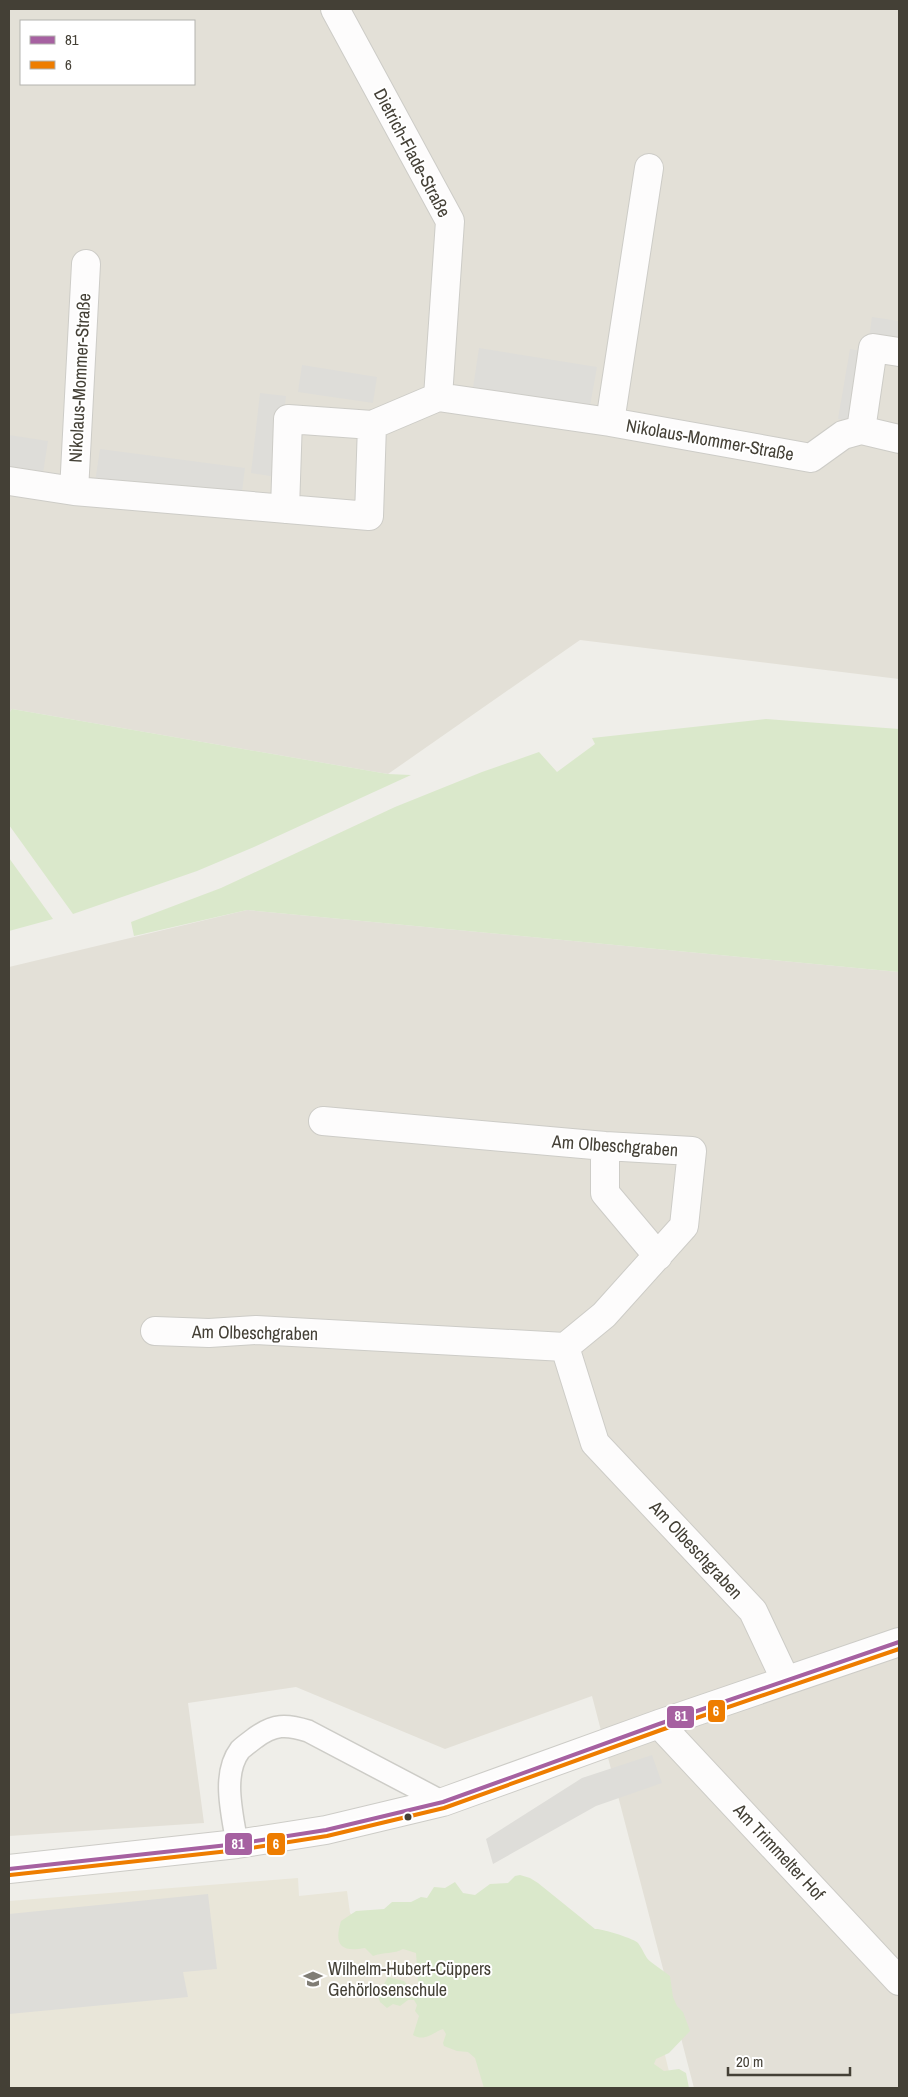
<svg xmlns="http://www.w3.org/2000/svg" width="908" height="2097" font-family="'Archivo Narrow',sans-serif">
<rect width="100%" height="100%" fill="#efeee9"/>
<path fill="#e3e0d7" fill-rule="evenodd" d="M 9,9 L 899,9 L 899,679 L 580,640 L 388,774 L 12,709 L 9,713 ZM 21,21 L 194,21 L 194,84 L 21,84 Z
M 247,910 L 899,972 L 899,2088 L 694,2088 L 592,1696 L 445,1749 L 296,1687 L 188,1703 L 204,1823 L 9,1836 L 9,967 Z"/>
<path fill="#e9e6d9" d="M 298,1878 L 299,1896 L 347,1891 L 350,1913 L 361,1924 L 652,2002 L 673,2088 L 9,2088 L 9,1901 Z"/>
<path fill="#dae8cb" d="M 12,709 L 388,774 L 411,775 L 254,847 L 197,871 L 73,914 L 9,825 L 9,713 Z
M 766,719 L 899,729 L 899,972 L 247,910 L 134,936 L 131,922 L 221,888 L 395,807 L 482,772 L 539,752 L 557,772 L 595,744 L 592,738 Z
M 9,858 L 53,919 L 9,931 Z
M 520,1875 L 530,1878 L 538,1883 L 595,1929 C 601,1928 635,1939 638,1943 C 643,1949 645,1958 651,1962 C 657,1967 664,1971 670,1976 L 673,1997 L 677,2006 L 683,2012 L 690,2031 L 669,2053 L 656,2059 L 654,2064 L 664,2071 L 679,2069 L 686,2073 L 689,2088 L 484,2088 L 475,2058 L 468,2052 L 457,2051 L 444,2046 L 443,2043 L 446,2034 L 443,2029 C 432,2033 425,2042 413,2035 L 419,2016 L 415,2011 L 417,2005 L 414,2000 L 408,2000 L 400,2006 L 393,2004 L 387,2008 L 380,2002 L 376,1991 L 381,1989 L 388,1977 L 404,1981 L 414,1992 L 423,1993 L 424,1987 L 418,1982 L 416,1953 L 403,1949 C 395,1954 383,1952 373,1956 L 365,1948 C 340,1953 334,1944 341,1921 L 356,1911 L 384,1909 L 392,1902 L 411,1902 L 421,1897 L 427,1898 L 434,1887 L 445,1888 L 455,1882 L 463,1893 L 475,1895 L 490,1884 L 508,1883 L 515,1876 Z"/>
<path fill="#deddd9" d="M 872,317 L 899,321 L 899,343 L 869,339 Z
M 479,348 L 597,367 L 590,406 L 473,388 Z
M 850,349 L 868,352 L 856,423 L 838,419 Z
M 302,365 L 377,377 L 373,403 L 298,392 Z
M 260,393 L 286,396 L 277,477 L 251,473 Z
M 9,435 L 48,441 L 43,473 L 9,468 Z
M 100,449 L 245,468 L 241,500 L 95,482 Z
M 652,1755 L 662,1783 L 596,1806 L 493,1864 L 486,1839 L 582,1778 Z
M 208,1894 L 217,1969 L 183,1972 L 188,1997 L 9,2014 L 9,1914 Z"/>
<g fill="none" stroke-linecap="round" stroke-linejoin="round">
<g stroke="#cdccc7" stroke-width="24">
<path id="service" d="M 237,1844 C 233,1816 221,1775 240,1750 C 244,1746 250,1742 255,1738 C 274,1724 286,1724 308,1731 L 443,1802"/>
</g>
<g stroke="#cdccc7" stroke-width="30">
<path id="minor" d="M 335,9 L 450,221 L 438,397
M 610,422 L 649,168
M 861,430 L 899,439
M 9,481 L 74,491 L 369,516 L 372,425 L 438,397 L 610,422 L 811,458 L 843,435 L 861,430 L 873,348 L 899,352
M 74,491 L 86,264
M 285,509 L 288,419 L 372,425
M 323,1121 L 605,1146 L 692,1151 L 684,1226 L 604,1315 L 565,1347 L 595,1443 L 753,1611 L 785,1679
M 605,1146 L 605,1193 L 658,1256
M 155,1331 L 209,1333 L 256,1330 L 565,1347
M 659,1724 L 899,1981
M 9,1869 L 237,1844 L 326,1830 L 443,1802 L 659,1724 L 899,1642"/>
</g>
<use href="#service" stroke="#fdfcfc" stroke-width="21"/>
<use href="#minor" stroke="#fdfcfc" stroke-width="28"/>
<g stroke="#fff" stroke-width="8">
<path id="bus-1" d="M 9,1869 L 237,1844 L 326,1830 L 443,1802 L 659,1724 L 899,1642"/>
</g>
<g stroke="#fff" stroke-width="8">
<path id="bus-2" d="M 10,1875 L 238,1850 L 327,1836 L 444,1808 L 661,1730 L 899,1649"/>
</g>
<use href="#bus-1" stroke="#a661a1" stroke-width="4"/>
<use href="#bus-2" stroke="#ee7d00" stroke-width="4"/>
</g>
<defs>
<g id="school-bare" transform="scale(1.5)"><path d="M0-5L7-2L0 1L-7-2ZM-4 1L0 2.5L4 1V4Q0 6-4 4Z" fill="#807d75" stroke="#fff" stroke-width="2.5" paint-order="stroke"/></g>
</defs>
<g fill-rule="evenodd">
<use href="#school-bare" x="313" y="1979"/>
</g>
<circle fill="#444036" stroke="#fff" stroke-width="2" cx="408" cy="1817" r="4.5"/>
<g text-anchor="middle" stroke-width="4" stroke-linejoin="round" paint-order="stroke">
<g font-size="18" fill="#444036" stroke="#fff">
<text transform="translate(412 153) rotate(62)" y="6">Dietrich-Flade-Straße</text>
<text transform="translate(80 378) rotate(-87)" y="6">Nikolaus-Mommer-Straße</text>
<text transform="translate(710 440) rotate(10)" y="6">Nikolaus-Mommer-Straße</text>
<text transform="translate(615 1146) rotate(4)" y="6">Am Olbeschgraben</text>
<text transform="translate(255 1333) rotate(1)" y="6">Am Olbeschgraben</text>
<text transform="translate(696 1550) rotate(47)" y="6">Am Olbeschgraben</text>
<text transform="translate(779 1852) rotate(47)" y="6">Am Trimmelter Hof</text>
</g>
<g font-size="18" fill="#444036" stroke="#fff" text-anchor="start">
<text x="328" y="1975">Wilhelm-Hubert-Cüppers<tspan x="328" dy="21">Gehörlosenschule</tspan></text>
</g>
</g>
<g stroke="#fff" stroke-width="2">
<rect x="707" y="1699" width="19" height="24" rx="5" fill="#ee7d00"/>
<rect x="666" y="1705" width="29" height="24" rx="5" fill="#a661a1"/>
<rect x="224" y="1832" width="29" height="24" rx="5" fill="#a661a1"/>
<rect x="266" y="1832" width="20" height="24" rx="5" fill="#ee7d00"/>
</g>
<g font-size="14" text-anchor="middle" font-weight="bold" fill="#fff">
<text x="716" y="1716">6</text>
<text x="681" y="1721">81</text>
<text x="238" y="1849">81</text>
<text x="276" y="1849">6</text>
</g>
<rect width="908" height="2097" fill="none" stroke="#444036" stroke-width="20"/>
<rect x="20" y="20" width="175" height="65" fill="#ffffff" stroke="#b4b3af"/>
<rect x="30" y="36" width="25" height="8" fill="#a661a1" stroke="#b4b3af"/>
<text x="65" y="45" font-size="15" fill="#444036">81</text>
<rect x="30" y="61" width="25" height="8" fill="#ee7d00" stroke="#b4b3af"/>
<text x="65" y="70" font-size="15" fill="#444036">6</text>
<path d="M728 2067v8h122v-8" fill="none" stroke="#444036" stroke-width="2.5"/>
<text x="736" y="2067" font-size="15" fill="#444036" stroke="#ffffff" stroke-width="4" paint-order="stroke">20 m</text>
</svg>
